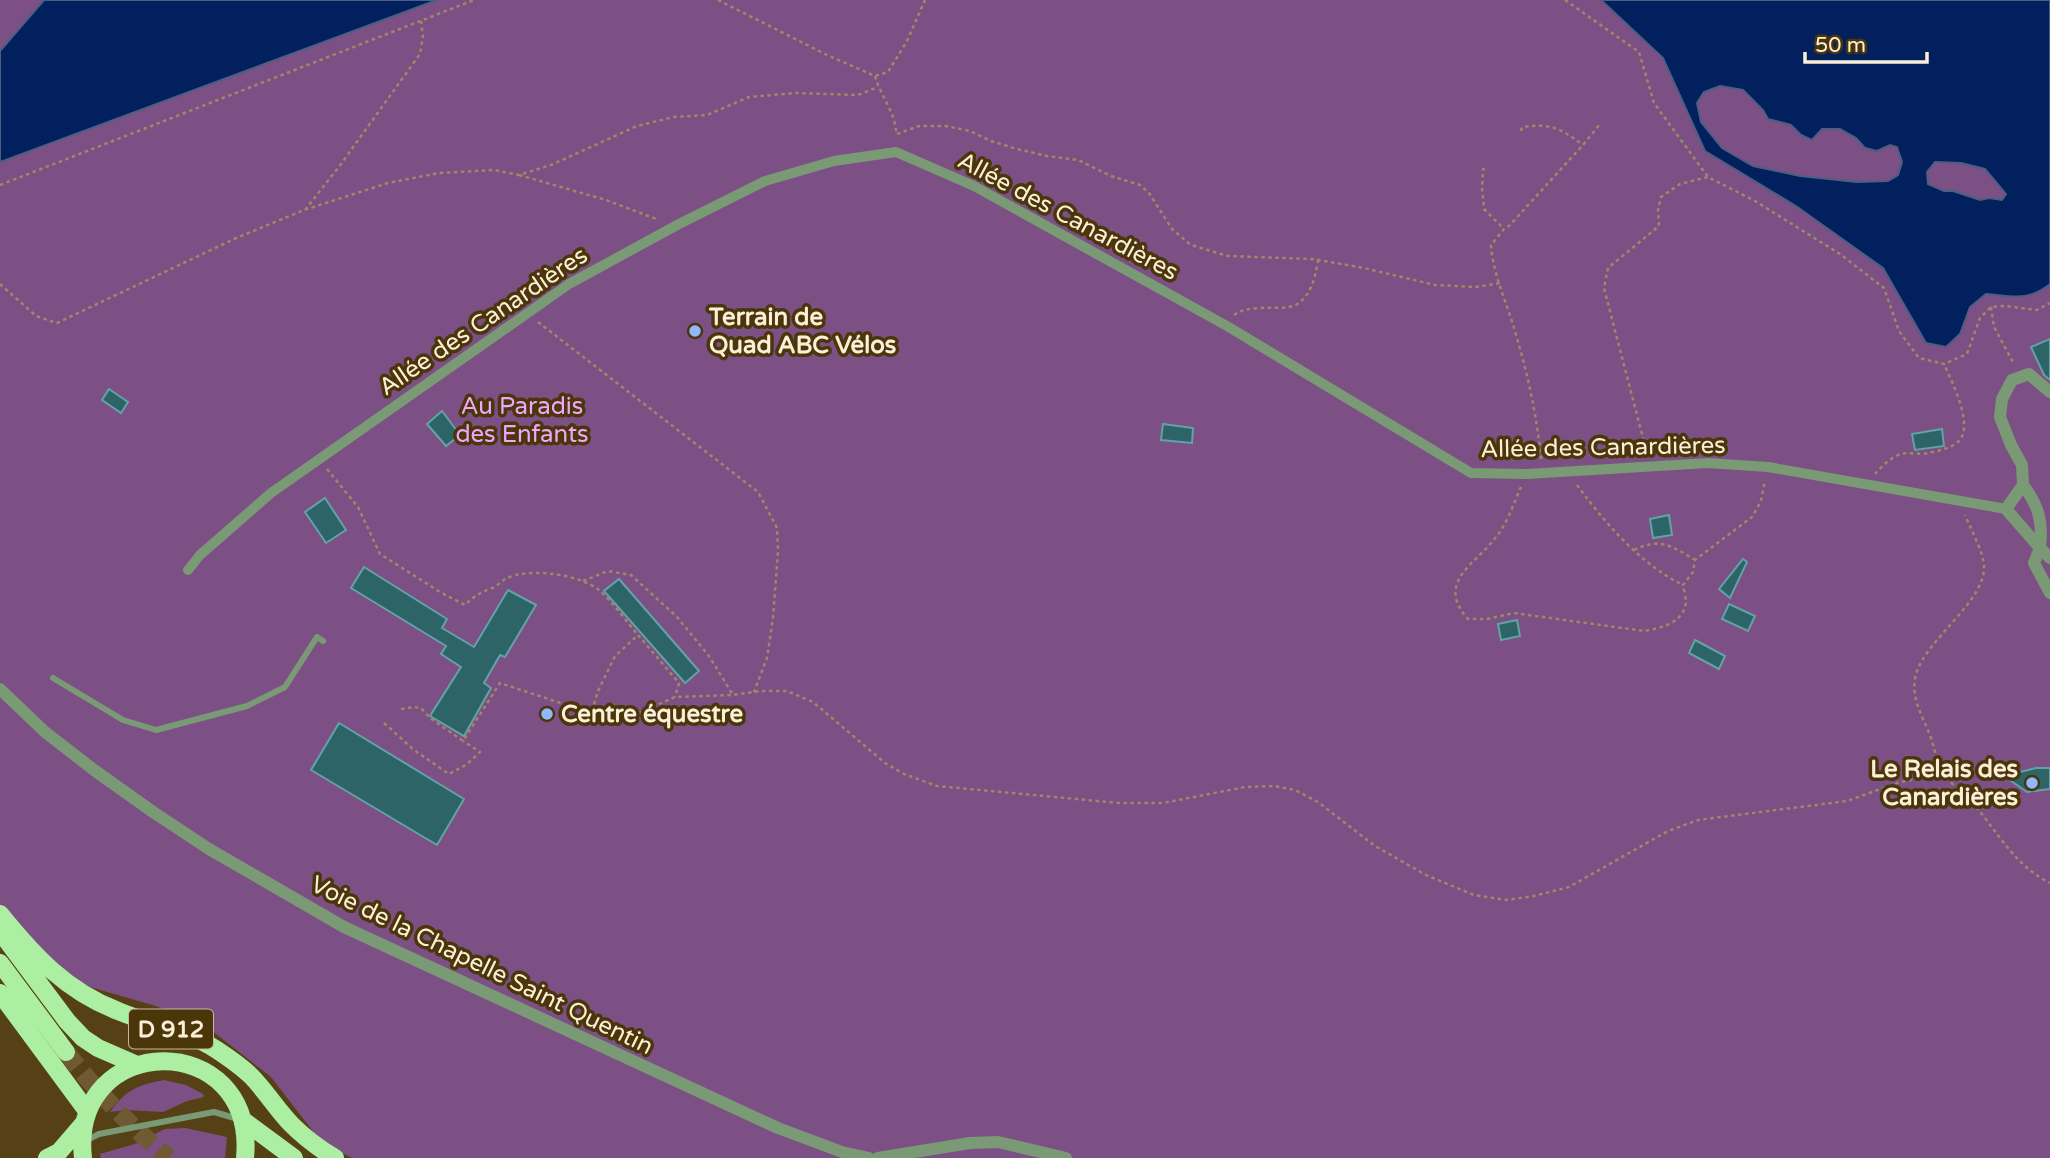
<svg xmlns="http://www.w3.org/2000/svg" width="2050" height="1158" font-family="'Varela Round',sans-serif">
<rect width="100%" height="100%" fill="#564016"/>
<path fill="#7c5084" d="M 0,0 L 2050,0 L 2050,1158 L 352,1158 L 322,1143 L 271,1077 L 211,1030 L 156,1006 L 90,987 L 40,960 L 0,911 Z
M 164,1080 L 186,1085 L 203,1094 L 204,1097 L 187,1101 L 163,1112 L 127,1110 L 110,1112 C 126,1090 137,1085 164,1080 Z
M 185,1128 L 227,1137 L 225,1158 L 101,1158 L 100,1154 L 135,1144 L 165,1129 Z"/>
<path fill="#01205d" stroke="#4c5e82" stroke-width="2" fill-rule="evenodd" d="M 44,0 L 437,0 L 0,162 L 0,51 Z
M 1601,0 L 2050,0 L 2050,284 C 2028,302 2011,296 1986,294 L 1970,307 L 1960,334 L 1946,347 L 1926,343 L 1883,268 L 1796,206 L 1705,151 L 1663,58 ZM 1720,86 L 1743,90 L 1763,110 L 1768,119 L 1791,125 L 1801,135 L 1812,140 L 1822,129 L 1840,129 L 1856,138 L 1865,148 L 1877,151 L 1890,145 L 1897,147 L 1902,162 L 1898,175 L 1888,181 L 1857,182 L 1800,176 L 1753,166 L 1722,148 L 1701,122 L 1697,103 L 1704,92 ZM 1935,162 L 1961,163 L 1985,169 L 2006,194 L 2002,200 L 1989,198 L 1980,200 L 1953,191 L 1944,191 L 1928,184 L 1927,172 Z"/>
<path fill="#2d6468" stroke="#63a2a6" stroke-width="2" d="M 2050,339 L 2050,380 L 2044,375 L 2031,347 Z
M 109,389 L 128,402 L 121,413 L 102,400 Z
M 442,411 L 460,435 L 446,446 L 427,424 Z
M 1163,424 L 1193,428 L 1192,443 L 1161,440 Z
M 1942,429 L 1944,446 L 1915,450 L 1912,434 Z
M 325,498 L 346,530 L 326,543 L 305,512 Z
M 1669,515 L 1672,535 L 1653,538 L 1650,519 Z
M 1743,559 L 1747,562 L 1730,598 L 1719,589 Z
M 364,567 L 447,619 L 442,628 L 474,647 L 508,590 L 536,605 L 505,657 L 500,655 L 484,683 L 491,688 L 464,736 L 430,716 L 461,667 L 441,654 L 446,646 L 351,588 Z
M 619,579 L 699,671 L 685,683 L 604,591 Z
M 1729,604 L 1755,616 L 1748,631 L 1722,619 Z
M 1517,620 L 1520,636 L 1501,640 L 1498,624 Z
M 1695,640 L 1725,656 L 1719,669 L 1689,653 Z
M 339,723 L 464,799 L 437,845 L 311,770 Z
M 2036,768 L 2050,768 L 2050,789 L 2027,792 L 2004,776 Z"/>
<g fill="none" stroke-linecap="round" stroke-linejoin="round">
<path stroke="#6f5a33" stroke-width="18" stroke-dasharray="18 9" stroke-linecap="butt" d="M 66,1052 C 97,1092 130,1126 169,1158"/>
<path stroke="#9c8968" stroke-width="2.5" stroke-dasharray="3.5 3.5" stroke-linecap="butt" d="M 718,0 L 827,55 L 875,76 L 888,72 L 907,41 L 925,0
M 1565,0 L 1639,52 L 1654,103 L 1708,177 L 1755,201 L 1840,254 L 1884,288 L 1899,331 L 1919,358 L 1944,364 L 1967,354 L 1980,318 L 1991,307 L 2005,306 L 2037,310 L 2050,303
M 875,76 C 880,95 897,115 896,134
M 1521,131 L 1522,127 C 1551,123 1560,128 1583,145
M 897,134 L 919,126 L 946,126 L 970,131 L 991,141 L 1017,149 L 1047,156 L 1078,160 L 1111,176 L 1140,185 L 1149,193 L 1172,229 L 1191,245 L 1228,256 L 1313,259 L 1364,268 L 1435,285 L 1476,287 L 1500,283
M 1485,169 L 1483,169 L 1482,188 L 1484,209 L 1504,229
M 519,175 L 606,200 L 659,220
M 0,185 L 474,0
M 305,210 L 341,164 L 420,54 L 423,37 L 421,21
M 0,284 L 36,316 L 57,323 L 234,239 L 304,210 L 388,183 L 439,173 L 494,170 L 519,175 L 551,165 L 637,126 L 674,117 L 707,115 L 749,97 L 796,93 L 858,95 L 878,87
M 1991,307 L 1994,327 L 2013,362 L 2013,365
M 1234,315 C 1242,309 1250,309 1260,308 C 1271,307 1282,309 1293,306 C 1310,300 1316,276 1318,260
M 538,322 L 758,492 L 777,528 L 778,551 L 773,618 L 767,658 L 754,692
M 1644,455 L 1644,442 L 1604,288 L 1608,268 L 1659,226 L 1658,210 L 1661,197 L 1680,184 L 1708,177
M 1541,459 C 1537,415 1527,371 1514,328 C 1506,301 1493,274 1491,245 L 1504,229 L 1509,226 L 1583,145 L 1600,124
M 327,469 L 358,507 L 380,554 L 440,592 L 465,605 C 474,596 480,593 492,588 C 497,586 501,582 505,579 C 529,567 578,574 599,590 C 613,602 626,621 638,635
M 1875,474 C 1882,466 1891,457 1901,454 C 1910,452 1920,455 1928,453 C 1938,451 1952,448 1959,441 C 1974,425 1952,382 1944,364
M 1577,485 C 1605,523 1640,564 1683,585
M 1521,487 C 1514,503 1507,524 1496,537 C 1475,565 1435,582 1468,619 L 1487,619 L 1514,613 L 1644,631 C 1661,628 1682,624 1686,603 C 1686,598 1684,590 1683,585 L 1693,572 L 1695,560 L 1752,517 L 1761,501 L 1765,480
M 1634,550 C 1660,537 1672,546 1695,560
M 583,581 L 608,571 L 631,575 L 677,617 L 709,656 L 733,695 L 760,691 L 787,691 L 813,702 L 885,763 L 904,774 L 937,786 L 1119,803 L 1163,803 L 1245,787 L 1274,786 L 1295,790 L 1318,802 L 1375,846 L 1426,875 L 1474,895 L 1506,900 L 1534,896 L 1569,887 L 1668,831 L 1698,820 L 1847,801 L 1897,783 L 1941,773
M 401,709 L 414,707 L 421,708 L 430,718 L 463,741 L 500,683 L 579,709 L 637,714 L 675,697 L 733,695
M 592,711 L 598,691 L 615,656 L 638,635 L 679,683 L 675,697
M 384,723 L 414,750 L 449,774 L 466,765 L 480,752 L 463,741
M 1941,773 C 1938,762 1935,752 1932,741 C 1925,719 1909,699 1916,674 C 1926,639 1986,601 1984,566 C 1984,554 1970,527 1965,515
M 1941,773 C 1952,784 1966,795 1977,808 C 2000,836 2016,866 2050,883"/>
<path stroke="#7a9a75" stroke-width="6" d="M 53,678 L 123,720 L 156,730 L 247,706 L 285,687 L 317,637 L 323,641
M 89,1139 L 99,1134 L 214,1112 L 238,1119"/>
<path stroke="#7a9a75" stroke-width="10" d="M 188,570 L 200,555 L 271,493 L 569,284 L 679,224 L 765,181 L 834,161 L 896,152 L 974,186 L 1227,326 L 1471,473 L 1527,474 L 1708,463 L 1768,467 L 2006,509"/>
<path stroke="#7a9a75" stroke-width="12" d="M 2023,485 L 2022,465 L 2011,445 L 2000,417 L 2002,399 L 2012,380 L 2029,374 L 2050,392
M 2023,485 L 2006,509 L 2040,548 L 2034,563 L 2050,593
M 2023,485 C 2039,506 2043,522 2040,548 L 2050,558
M 0,689 L 45,732 L 94,770 L 153,812 L 209,849 L 344,927 L 778,1128 L 842,1152 L 869,1158
M 878,1158 L 970,1143 L 998,1142 L 1066,1158"/>
<path stroke="#acefa3" stroke-width="18" d="M 0,914 C 34,956 66,991 118,1011 C 151,1025 187,1030 217,1050 C 229,1058 241,1066 251,1076 C 266,1091 277,1110 292,1125 C 305,1138 320,1149 335,1158
M 2,934 L 67,1021 L 83,1038 L 98,1048 L 137,1065
M 0,963 L 66,1052
M 0,993 L 87,1111
M 244,1121 L 294,1158
M 47,1158 L 59,1152 L 83,1124
M 83,1158 C 69,1030 257,1028 245,1158"/>
</g>
<g fill="#91b8fd" stroke="#4b360a" stroke-width="2.5">
<circle cx="695" cy="331" r="7"/>
<circle cx="547" cy="714" r="7"/>
<circle cx="2032" cy="783" r="7"/>
</g>
<g text-anchor="middle" stroke-width="7" stroke-linejoin="round" paint-order="stroke">
<rect fill="#4b360a" stroke="#c7b89b" stroke-width="2" x="129" y="1009.5" width="84" height="39" rx="5"/>
<g font-size="23" font-weight="bold" fill="#fcefd9">
<text x="171" y="1037">D 912</text>
</g>
<g font-size="24" fill="#fcefd9" stroke="#4b360a">
<text transform="translate(1068 216) rotate(28)" y="8">Allée des Canardières</text>
<text transform="translate(483 321) rotate(-34)" y="8">Allée des Canardières</text>
<text transform="translate(1603 447) rotate(-1)" y="8">Allée des Canardières</text>
<text transform="translate(482 965) rotate(26)" y="8">Voie de la Chapelle Saint Quentin</text>
</g>
<g font-size="24" font-weight="bold" fill="#fcefd9" stroke="#4b360a" text-anchor="start">
<text x="709" y="325">Terrain de<tspan x="709" dy="28">Quad ABC Vélos</tspan></text>
<text x="561" y="722">Centre équestre</text>
<text x="2018" y="777" text-anchor="end">Le Relais des<tspan x="2018" dy="28">Canardières</tspan></text>
</g>
<g font-size="24" fill="#efa6fc" stroke="#4b360a">
<text x="522" y="414">Au Paradis<tspan x="522" dy="28">des Enfants</tspan></text>
</g>
</g>
<path d="M1805 52v10h122v-10" fill="none" stroke="#fcefd9" stroke-width="3.5"/>
<text x="1815" y="52" font-size="21" fill="#fcefd9" stroke="#4b360a" stroke-width="5" paint-order="stroke">50 m</text>
</svg>
